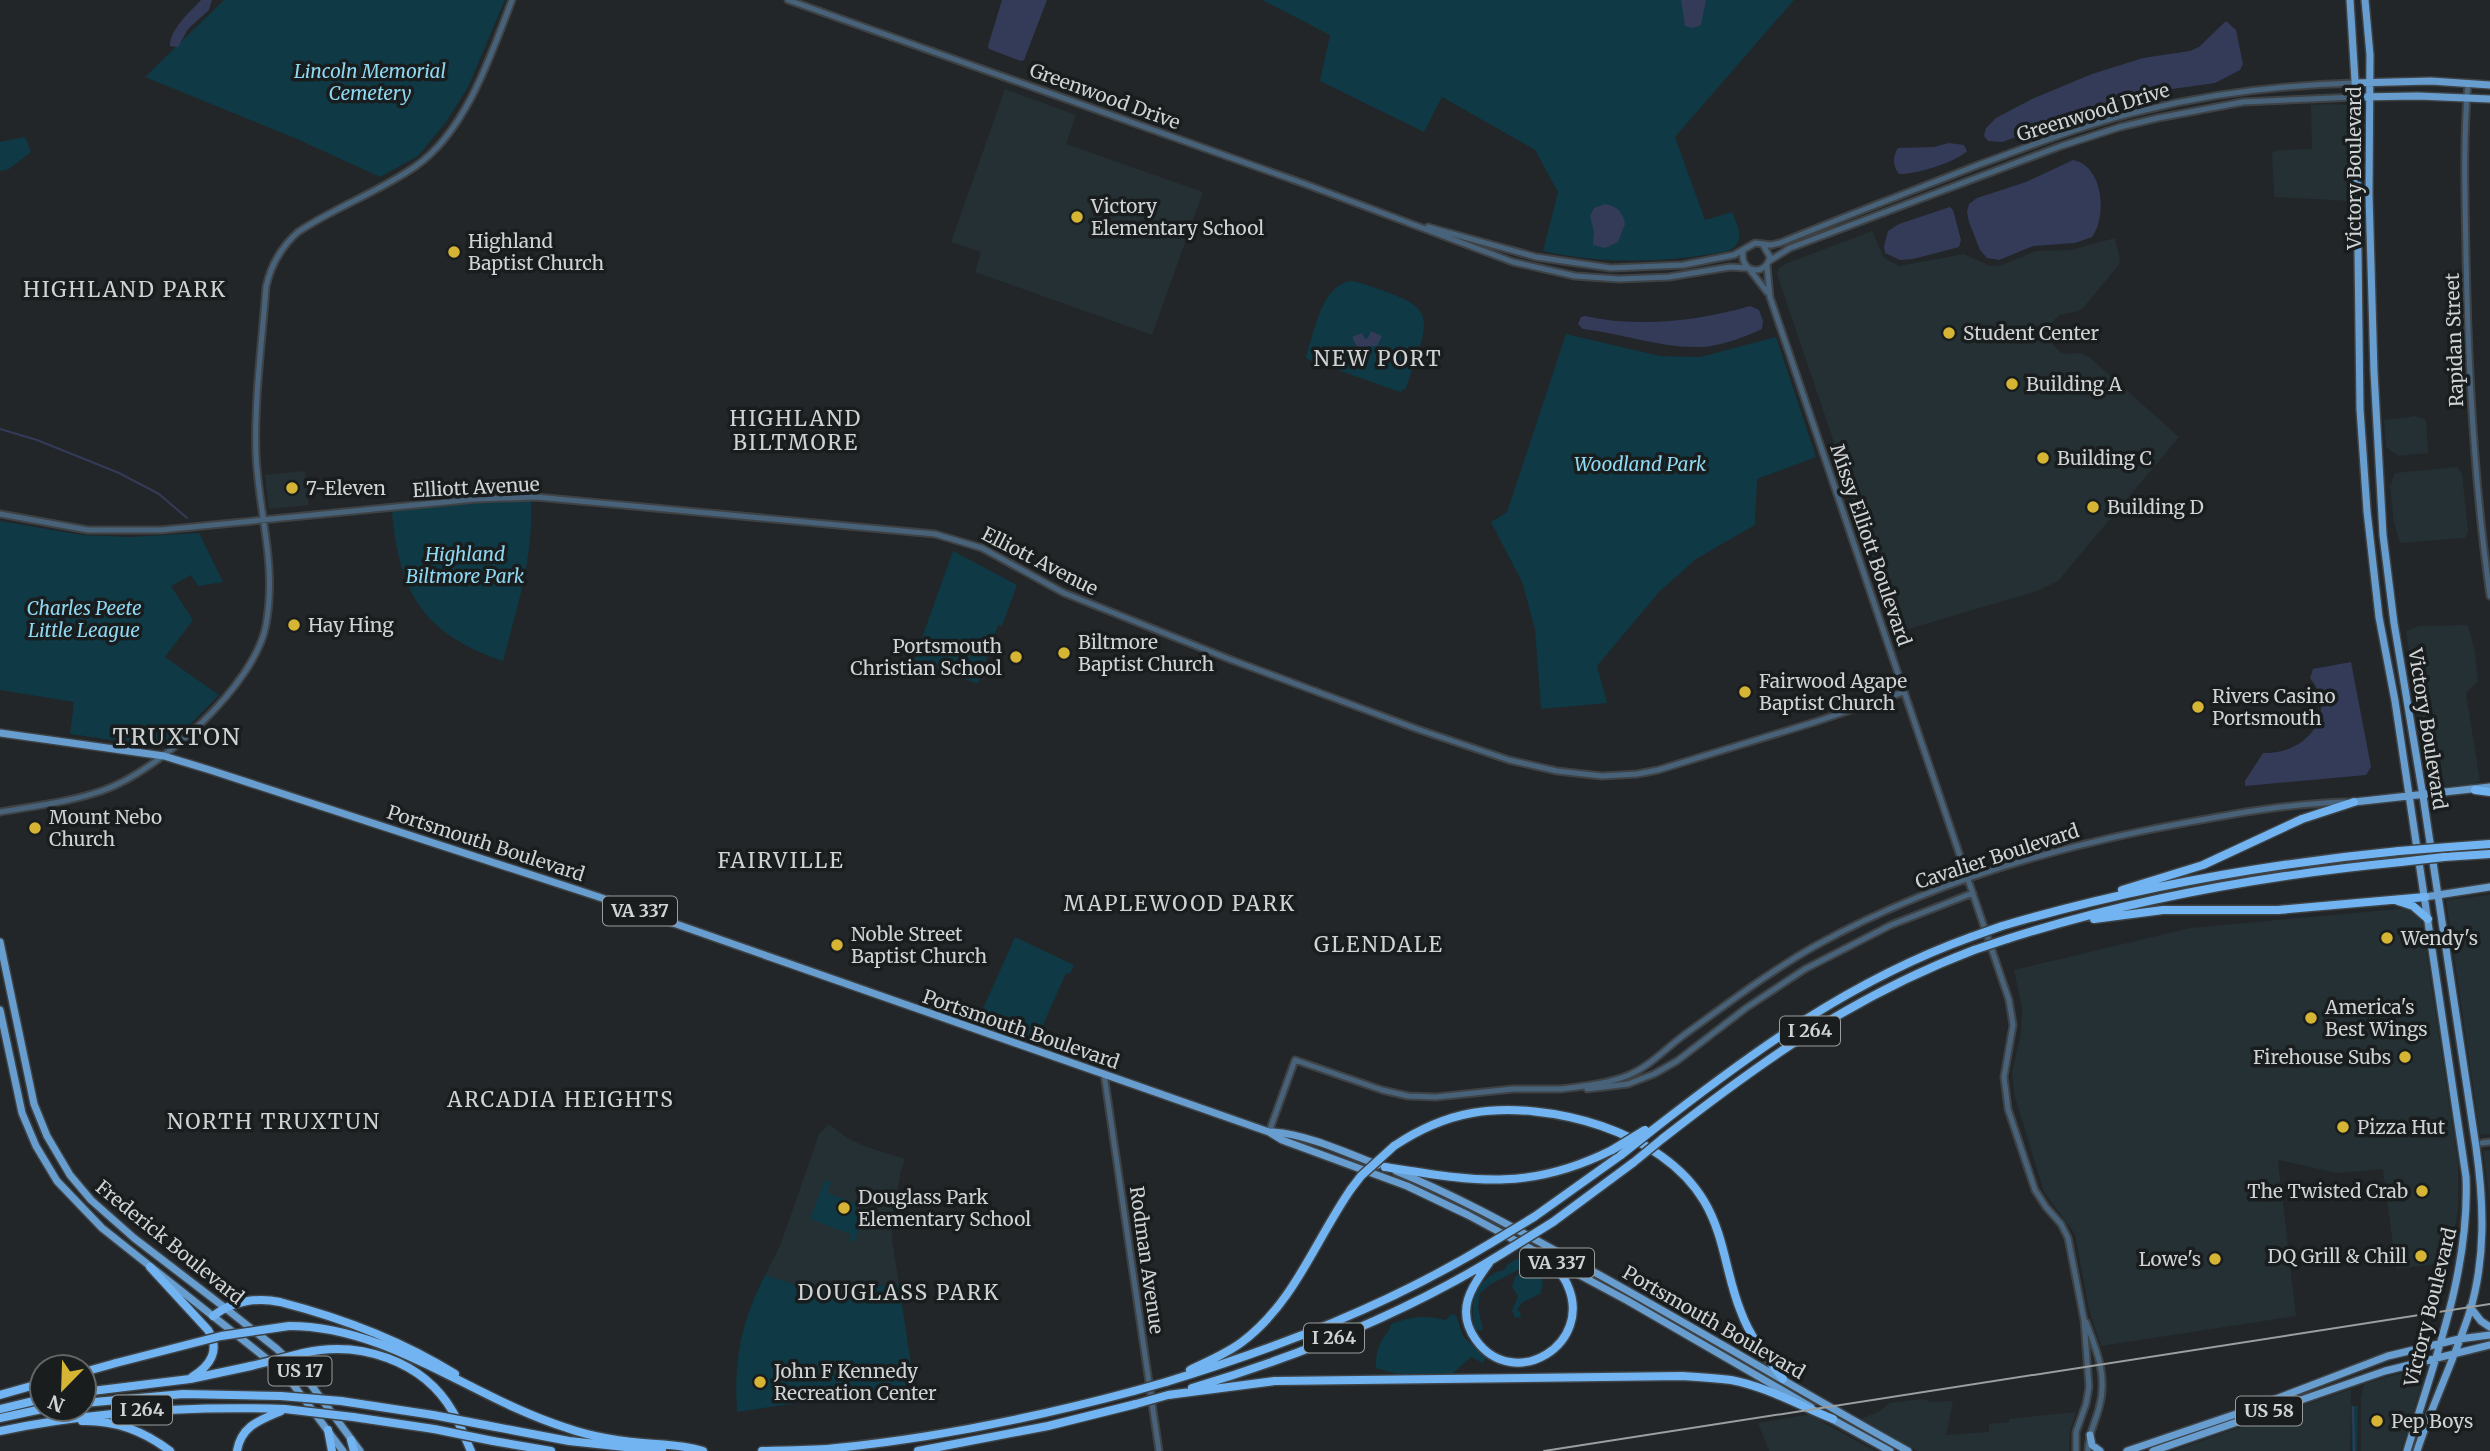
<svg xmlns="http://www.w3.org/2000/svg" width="2490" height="1451" font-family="Merriweather,serif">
<rect width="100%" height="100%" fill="#222628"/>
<path fill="#243034" d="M 1005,89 L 1076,115 L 1066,144 L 1203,192 L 1152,335 L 975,272 L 981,252 L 951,242 Z
M 2327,104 L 2347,105 L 2351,112 L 2351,201 L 2274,197 L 2272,153 L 2278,150 L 2312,149 L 2311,105 Z
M 1872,231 L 1884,258 L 1899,266 L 1964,254 L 1990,266 L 1999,266 L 2036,251 L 2070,250 L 2115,238 L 2120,261 L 2119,265 L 2083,308 L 2075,312 L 2060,315 L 2054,320 L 2050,327 L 2051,342 L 2060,352 L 2067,354 L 2080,353 L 2089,357 L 2179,437 L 2058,581 L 2037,591 L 1898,632 L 1777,274 L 1778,269 L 1785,264 Z
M 2416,416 L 2426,420 L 2428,453 L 2398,456 L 2386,447 L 2384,420 Z
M 2457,467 L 2462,474 L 2468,531 L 2465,538 L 2400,543 L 2394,523 L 2390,486 L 2395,473 Z
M 305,471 L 309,505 L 269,509 L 265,475 Z
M 2468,625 L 2475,652 L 2478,681 L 2466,693 L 2480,781 L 2471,785 L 2433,787 L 2428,784 L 2426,773 L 2406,631 L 2419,626 Z
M 2490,895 L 2490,1134 L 2480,1135 L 2446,900 Z
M 2410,908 L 2417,913 L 2422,923 L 2458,1162 L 2458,1209 L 2449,1262 L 2396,1269 L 2383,1169 L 2337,1173 L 2278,1160 L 2296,1316 L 2101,1346 L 2089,1310 L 2075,1234 L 2044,1192 L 2014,1094 L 2012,1072 L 2021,1033 L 2022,1008 L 2014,970 L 2190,928 Z
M 829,1124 L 847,1138 L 864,1146 L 905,1159 L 901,1171 L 892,1215 L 892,1240 L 899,1284 L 859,1287 L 847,1283 L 845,1289 L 808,1289 L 765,1275 L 780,1246 L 819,1134 Z
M 2490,1150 L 2490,1201 L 2483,1151 Z
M 2419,1368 L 2424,1371 L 2423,1380 L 2401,1451 L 2361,1451 L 2361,1397 L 2364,1384 Z
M 2351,1389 L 2350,1451 L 2172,1451 Z
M 1922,1399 L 1931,1402 L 1953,1401 L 1946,1435 L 1989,1432 L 1989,1424 L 2009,1422 L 2009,1419 L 2076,1412 L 2070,1431 L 2069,1451 L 1917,1451 L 1861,1419 L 1878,1412 L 1890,1403 Z
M 1812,1414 L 1826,1424 L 1875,1451 L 1769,1451 L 1758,1423 Z"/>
<path fill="#0e3945" d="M 224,0 L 505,0 L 468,87 L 446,122 L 418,156 L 380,177 L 297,139 L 145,77 Z
M 1262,0 L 1794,0 L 1675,137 L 1705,220 L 1732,212 C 1738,227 1747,242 1728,251 C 1666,263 1605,265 1543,251 L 1558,192 L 1535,150 L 1442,97 L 1424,132 L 1320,81 L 1330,35 Z
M 25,137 L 31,152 L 9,169 L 0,171 L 0,142 Z
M 1349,281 L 1357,282 C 1439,308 1433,310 1406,388 L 1400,392 L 1307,359 L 1306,356 C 1315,331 1320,289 1349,281 Z
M 1566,334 L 1660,356 L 1700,357 L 1776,337 L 1816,457 L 1757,479 L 1755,525 L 1696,559 L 1659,592 L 1597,666 L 1607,703 L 1541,709 L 1535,629 L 1522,582 L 1491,522 L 1507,512 Z
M 531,501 C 534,555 517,608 503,661 C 424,634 399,594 392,511 L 476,503 Z
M 0,521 L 82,535 L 130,537 L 199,533 L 223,582 L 198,586 L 191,575 L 171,586 L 193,620 L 165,657 L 219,695 L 175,740 L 162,747 L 70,734 L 74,702 L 0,690 Z
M 953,551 L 1017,585 L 1002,626 L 998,625 L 978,684 L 914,660 Z
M 1015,937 L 1074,965 L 1070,974 L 1066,973 L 1035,1043 L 978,1024 L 977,1022 Z
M 825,1180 L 831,1182 L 827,1193 L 857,1204 L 855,1210 L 865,1214 L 854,1242 L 849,1240 L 851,1234 L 810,1219 Z
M 1516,1259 L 1523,1259 L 1525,1263 L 1522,1268 L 1491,1284 L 1480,1293 L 1478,1308 L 1483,1330 L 1476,1331 C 1467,1306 1476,1276 1504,1270 L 1507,1265 Z
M 1524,1270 L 1540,1275 L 1543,1285 L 1540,1294 L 1523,1302 L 1517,1310 L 1520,1312 L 1521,1317 L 1515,1318 L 1512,1311 L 1518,1296 L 1512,1287 L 1515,1277 Z
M 765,1275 L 808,1289 L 845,1289 L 847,1282 L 859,1287 L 899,1284 L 914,1385 L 737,1412 C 734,1359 741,1322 765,1275 Z
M 1451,1314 L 1456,1315 L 1463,1336 L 1486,1358 L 1483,1363 L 1471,1357 L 1452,1374 L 1401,1375 L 1376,1368 C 1376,1360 1376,1351 1380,1344 C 1383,1336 1389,1333 1391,1324 C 1412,1316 1426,1315 1446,1320 Z
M 2351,1406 L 2358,1406 L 2357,1451 L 2352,1451 Z"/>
<path fill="#343b58" d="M 201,0 L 212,0 L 209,10 L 188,29 L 178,47 L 170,46 C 170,29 190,12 201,0 Z
M 1002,0 L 1047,0 L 1024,60 L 1021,61 L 989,49 L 988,46 Z
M 1681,0 L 1706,0 L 1701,25 L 1693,28 L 1685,26 Z
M 2226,21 L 2236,30 L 2243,64 L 2240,70 L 2215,83 L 2172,89 L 2156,87 C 2147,94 2138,93 2128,98 L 2002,142 L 1988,141 L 1984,136 L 1986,128 L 1996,118 L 2032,99 L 2092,74 L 2143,58 L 2190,51 L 2199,47 Z
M 1949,143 L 1964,145 L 1967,151 C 1957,162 1914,175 1899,174 C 1893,166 1892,157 1898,148 L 1934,147 Z
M 2073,160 C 2104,166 2107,217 2092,237 L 2075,243 L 2033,246 L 1999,260 L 1987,258 L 1980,250 L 1969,222 L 1967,212 L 1969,204 L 1977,198 L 2026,182 Z
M 1605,204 C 1617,206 1623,212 1625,224 L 1618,242 L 1605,248 L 1593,245 L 1594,232 L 1590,216 L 1594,208 Z
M 1950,207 L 1953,210 L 1961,240 L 1959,247 L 1913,259 L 1900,260 L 1885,253 L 1884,246 L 1888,231 L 1899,224 Z
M 1750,306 L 1759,310 L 1763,321 L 1762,329 C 1742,338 1717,348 1695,347 C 1657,347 1620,333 1583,329 L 1578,324 L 1581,317 L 1585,316 C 1638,328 1699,321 1750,306 Z
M 1371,331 L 1382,336 L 1377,346 L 1368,346 L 1366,358 L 1356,354 L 1358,349 L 1352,337 L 1362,333 L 1365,339 L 1368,338 Z
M 2351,662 L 2371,767 L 2366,775 L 2245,786 L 2245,781 L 2263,753 C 2305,755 2340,715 2310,678 L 2313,669 Z"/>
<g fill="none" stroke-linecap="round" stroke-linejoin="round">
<path stroke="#343b58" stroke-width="2" d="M 0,429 L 37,440 L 119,473 L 159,494 L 187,518
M 2353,1407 L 2354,1451"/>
<g stroke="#3e4244" stroke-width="9">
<path id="minor" d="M 788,0 L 1305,184 L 1513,262 L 1575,276 L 1619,279 L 1669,277 L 1730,267 L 1747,268
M 2468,83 C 2463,140 2465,197 2466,254 C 2468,368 2474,483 2490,596
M 1428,227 L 1536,257 L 1611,268 L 1683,265 L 1734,255 L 1755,243 L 1771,245 L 1780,243 C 1846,216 1912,191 1978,165 C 2033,145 2088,123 2145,110 C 2214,93 2284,85 2355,83
M 1743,251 C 1739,272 1765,278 1770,257 L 1763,245
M 1769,261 L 1790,248 L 2061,146 L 2120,127 L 2158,118 L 2243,102 L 2356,97
M 1767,266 L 1770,297 L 2009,1000 L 2013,1025 L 2004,1077 L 2008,1109 L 2035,1190 L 2046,1207 L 2061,1224 L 2068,1238 L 2084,1320 L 2089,1387 L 2086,1404 L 2076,1432 L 2076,1451
M 1750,270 L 1767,292
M 0,514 L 88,530 L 161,530 L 476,499 L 536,497 L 935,534 L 982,548 L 1064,593 L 1229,659 L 1417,729 L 1509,760 L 1557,771 L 1602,776 L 1637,774 L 1658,770 L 1815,722 L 1904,692
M 0,812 C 34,806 71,802 104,790 C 160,770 255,685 266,625 C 277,564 259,515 256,456 C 254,400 262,343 266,287 C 271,264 281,247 298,232 C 335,207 379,192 416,166 C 466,131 491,55 512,0
M 1104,1074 L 1159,1451
M 1561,1089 C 1584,1086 1607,1084 1629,1075 C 1650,1066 1665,1049 1684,1035 C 1727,1004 1769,972 1815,946 C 1932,881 2063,844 2195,821 C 2244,812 2296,803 2346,802
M 1587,1089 L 1628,1084 L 1654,1074 L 1677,1061 L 1746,1008 L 1805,969 L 1891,925 L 1973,893
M 1269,1132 L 1295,1060 L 1382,1090 L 1408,1096 L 1436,1097 L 1513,1089 L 1563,1089
M 2482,1143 L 2490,1142
M 2086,1322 C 2097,1351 2108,1377 2099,1408 C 2095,1423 2088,1435 2088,1451"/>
</g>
<g stroke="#3e4244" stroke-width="10">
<path id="major" d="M 2350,0 L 2356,97 L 2360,409 L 2367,511 L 2379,617 L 2395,701 L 2466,1177 C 2470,1271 2434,1361 2407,1451
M 2365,0 L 2370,55 L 2369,195 L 2374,372 L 2383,535 L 2394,623 L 2423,796 L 2476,1147 C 2484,1203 2486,1260 2469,1314 C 2454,1360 2432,1405 2417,1451
M 2355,83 L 2431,81 L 2490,85
M 2356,97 L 2418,96 L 2490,99
M 0,733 L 164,756 L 210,770 L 599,897 L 1269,1132 L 1282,1140 L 1407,1186 L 1468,1215 L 1628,1301 L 1811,1407
M 2354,802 L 2490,787
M 2425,897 L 2490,887
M 0,942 L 34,1104 L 47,1136 L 70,1175 L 91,1200 L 134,1238 L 224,1307 L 277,1349 L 303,1374 L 360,1451
M 0,1010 L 22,1113 L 36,1146 L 57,1181 L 102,1228 L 277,1367 L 292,1383 L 343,1451
M 1273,1132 C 1306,1134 1347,1153 1378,1165
M 1396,1171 C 1462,1198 1523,1233 1585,1267 C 1694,1327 1800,1391 1908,1451
M 2470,1307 L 2481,1321 L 2490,1327
M 1830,1418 L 1890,1451
M 2090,1435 L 2092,1445 L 2100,1451
M 2127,1451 L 2242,1412 L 2388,1356 L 2459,1339 L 2490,1335
M 2153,1451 L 2385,1371 L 2490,1345"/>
</g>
<g stroke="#3e4244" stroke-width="11">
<path id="highway" d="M 2475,790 L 2490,792
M 2449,847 L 2490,844
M 2444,857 L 2490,854
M 2122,890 L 2203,865 L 2302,819 L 2354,802
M 2398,901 L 2413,906 L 2428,919
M 2094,919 L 2163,910 L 2278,910 L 2425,897
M 2002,926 C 2132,888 2265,864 2399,851
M 2007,939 C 2135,898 2267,875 2401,862
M 1650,1132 C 1751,1053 1849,981 1971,937
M 1662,1139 C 1763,1060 1853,996 1974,950
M 1394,1146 C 1418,1130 1444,1118 1472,1113 C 1548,1100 1663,1131 1704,1201 C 1725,1236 1726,1276 1741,1312 C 1750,1337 1767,1358 1783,1379
M 1385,1167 C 1474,1181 1528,1192 1612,1150
M 1534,1217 L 1621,1155
M 1553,1222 L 1634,1162
M 1489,1263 C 1471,1287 1455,1311 1476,1340 C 1514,1393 1595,1344 1567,1284 C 1562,1272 1552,1264 1543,1255
M 150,1267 L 208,1330 C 221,1350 210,1366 192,1377
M 213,1316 C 232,1301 257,1297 280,1302 C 342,1318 401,1340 455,1374
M 289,1326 C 390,1326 473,1399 567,1428 C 595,1438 625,1442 656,1444 C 672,1445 687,1446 703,1451
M 303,1353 C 359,1340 423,1360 453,1412 C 460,1424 465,1438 471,1451
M 1190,1370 C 1208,1361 1226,1354 1242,1342 C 1294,1303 1315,1241 1351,1189
M 84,1372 L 116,1363
M 1166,1382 C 1280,1347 1389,1305 1491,1243
M 1192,1388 C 1299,1356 1408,1312 1503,1253
M 84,1392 L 190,1379 L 251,1366
M 0,1395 L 42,1383
M 1168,1395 L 1275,1381 L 1682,1376 C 1699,1377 1715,1378 1731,1380 C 1768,1387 1800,1406 1833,1419
M 341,1401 L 433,1415
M 84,1403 L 183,1394 L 281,1396
M 0,1409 L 42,1399
M 353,1417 L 434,1429
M 0,1418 L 42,1409
M 82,1421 C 115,1420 144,1431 170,1451
M 485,1425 L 569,1441 L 662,1451
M 328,1430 L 332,1451
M 0,1431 C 95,1411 188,1406 285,1409
M 351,1440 L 354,1451
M 493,1441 L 551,1451
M 237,1451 C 241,1426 260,1420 281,1411
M 762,1451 C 787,1450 812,1451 836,1448 C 937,1438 1037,1417 1134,1391
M 918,1451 L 1048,1426 L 1136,1404"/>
</g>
<use href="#minor" stroke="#48627a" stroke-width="5"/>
<use href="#major" stroke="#679dcf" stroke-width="7"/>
<use href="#highway" stroke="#72b4f1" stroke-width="8"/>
<path stroke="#9b9fa0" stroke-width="2" d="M 1544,1451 L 2490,1304"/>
<g stroke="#3e4244" stroke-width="11" stroke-linecap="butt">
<path id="highway-bridge" d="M 2399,851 L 2449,847
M 2401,862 L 2444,857
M 1971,937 L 2002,926
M 1974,950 L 2007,939
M 1612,1150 L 1645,1130
M 1621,1155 L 1650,1132
M 1634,1162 L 1662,1139
M 1351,1189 L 1361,1176 L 1394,1146
M 1491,1243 L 1534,1217
M 1503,1253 L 1553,1222
M 116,1363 L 221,1336 L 289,1326
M 251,1366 L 303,1353
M 1134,1391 L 1166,1382
M 281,1396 L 341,1401
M 1136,1404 L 1168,1395
M 285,1409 L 353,1417
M 433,1415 L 485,1425
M 434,1429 L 493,1441"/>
</g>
<use href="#highway-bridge" stroke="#72b4f1" stroke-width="8"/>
</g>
<g fill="#d6b534" stroke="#191d1e" stroke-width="2.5">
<circle cx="1077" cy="217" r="7"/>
<circle cx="454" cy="252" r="7"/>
<circle cx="1949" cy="333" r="7"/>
<circle cx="2012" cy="384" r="7"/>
<circle cx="2043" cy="458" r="7"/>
<circle cx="292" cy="488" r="7"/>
<circle cx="2093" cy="507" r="7"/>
<circle cx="294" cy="625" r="7"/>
<circle cx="1064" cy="653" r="7"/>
<circle cx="1016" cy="657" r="7"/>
<circle cx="1745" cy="692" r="7"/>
<circle cx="2198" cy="707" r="7"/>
<circle cx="35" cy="828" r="7"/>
<circle cx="2387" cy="938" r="7"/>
<circle cx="837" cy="945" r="7"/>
<circle cx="2311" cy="1018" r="7"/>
<circle cx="2405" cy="1057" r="7"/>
<circle cx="2343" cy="1127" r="7"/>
<circle cx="2422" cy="1191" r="7"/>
<circle cx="844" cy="1208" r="7"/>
<circle cx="2421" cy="1256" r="7"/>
<circle cx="2215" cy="1259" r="7"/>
<circle cx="760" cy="1382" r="7"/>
<circle cx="2377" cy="1421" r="7"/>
</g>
<g text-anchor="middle" stroke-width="7" stroke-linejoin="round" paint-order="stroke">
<g fill="#191d1e" stroke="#999c9d" stroke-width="2">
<rect x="603" y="896.5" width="74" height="29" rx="5"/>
<rect x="1780" y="1016.5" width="60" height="29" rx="5"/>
<rect x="1520" y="1248.5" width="74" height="29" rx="5"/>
<rect x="1304" y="1323.5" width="60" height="29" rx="5"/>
<rect x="268.5" y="1356.5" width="63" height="29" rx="5"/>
<rect x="112" y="1395.5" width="60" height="29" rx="5"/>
<rect x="2236" y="1396.5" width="66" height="29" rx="5"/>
</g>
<g font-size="18" font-weight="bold" fill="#d0d3d4">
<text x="640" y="917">VA 337</text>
<text x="1810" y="1037">I 264</text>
<text x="1557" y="1269">VA 337</text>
<text x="1334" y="1344">I 264</text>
<text x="300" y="1377">US 17</text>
<text x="142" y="1416">I 264</text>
<text x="2269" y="1417">US 58</text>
</g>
<g font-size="19" font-style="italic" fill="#8fd8f2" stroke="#191d1e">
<text x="370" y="78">Lincoln Memorial<tspan x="370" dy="22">Cemetery</tspan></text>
<text x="1640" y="471">Woodland Park</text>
<text x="465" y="561">Highland<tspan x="465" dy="22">Biltmore Park</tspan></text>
<text x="84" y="615">Charles Peete<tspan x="84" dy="22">Little League</tspan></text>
</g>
<g font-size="19" fill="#d0d3d4" stroke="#191d1e">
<text transform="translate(1105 96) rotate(20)" y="7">Greenwood Drive</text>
<text transform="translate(2093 112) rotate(-17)" y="7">Greenwood Drive</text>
<text transform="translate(2354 168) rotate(-90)" y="7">Victory Boulevard</text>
<text transform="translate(2454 340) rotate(-92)" y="7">Rapidan Street</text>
<text transform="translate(476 487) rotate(-3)" y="7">Elliott Avenue</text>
<text transform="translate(1871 545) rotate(71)" y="7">Missy Elliott Boulevard</text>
<text transform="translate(1040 561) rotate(27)" y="7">Elliott Avenue</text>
<text transform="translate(2428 729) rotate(81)" y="7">Victory Boulevard</text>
<text transform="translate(486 843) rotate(18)" y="7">Portsmouth Boulevard</text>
<text transform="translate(1997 856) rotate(-18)" y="7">Cavalier Boulevard</text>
<text transform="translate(1021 1029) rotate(19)" y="7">Portsmouth Boulevard</text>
<text transform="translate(170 1242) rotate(39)" y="7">Frederick Boulevard</text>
<text transform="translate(1147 1260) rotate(82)" y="7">Rodman Avenue</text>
<text transform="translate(2430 1307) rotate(-76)" y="7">Victory Boulevard</text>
<text transform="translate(1714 1322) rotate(30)" y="7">Portsmouth Boulevard</text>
</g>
<g font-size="19" fill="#d0d3d4" stroke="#191d1e" text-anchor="start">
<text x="1091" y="213">Victory<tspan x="1091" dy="22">Elementary School</tspan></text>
<text x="468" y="248">Highland<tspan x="468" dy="22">Baptist Church</tspan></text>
<text x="1963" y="340">Student Center</text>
<text x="2026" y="391">Building A</text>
<text x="2057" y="465">Building C</text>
<text x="306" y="495">7-Eleven</text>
<text x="2107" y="514">Building D</text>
<text x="308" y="632">Hay Hing</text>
<text x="1078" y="649">Biltmore<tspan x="1078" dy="22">Baptist Church</tspan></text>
<text x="1002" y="653" text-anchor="end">Portsmouth<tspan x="1002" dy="22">Christian School</tspan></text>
<text x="1759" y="688">Fairwood Agape<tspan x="1759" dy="22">Baptist Church</tspan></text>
<text x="2212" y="703">Rivers Casino<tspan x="2212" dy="22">Portsmouth</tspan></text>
<text x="49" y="824">Mount Nebo<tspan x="49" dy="22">Church</tspan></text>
<text x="851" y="941">Noble Street<tspan x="851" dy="22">Baptist Church</tspan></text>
<text x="2401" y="945">Wendy's</text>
<text x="2325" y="1014">America's<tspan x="2325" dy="22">Best Wings</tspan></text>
<text x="2391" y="1064" text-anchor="end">Firehouse Subs</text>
<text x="2357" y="1134">Pizza Hut</text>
<text x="2408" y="1198" text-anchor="end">The Twisted Crab</text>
<text x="858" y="1204">Douglass Park<tspan x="858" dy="22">Elementary School</tspan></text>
<text x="2407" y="1263" text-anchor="end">DQ Grill &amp; Chill</text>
<text x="2201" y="1266" text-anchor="end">Lowe's</text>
<text x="774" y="1378">John F Kennedy<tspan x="774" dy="22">Recreation Center</tspan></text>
<text x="2391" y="1428">Pep Boys</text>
</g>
<g font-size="21" letter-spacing="2" fill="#d0d3d4" stroke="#191d1e">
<text x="125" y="297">HIGHLAND PARK</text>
<text x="1378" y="366">NEW PORT</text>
<text x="796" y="426">HIGHLAND<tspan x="796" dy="24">BILTMORE</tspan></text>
<text x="781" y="868">FAIRVILLE</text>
<text x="1180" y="911">MAPLEWOOD PARK</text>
<text x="1379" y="952">GLENDALE</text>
<text x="561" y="1107">ARCADIA HEIGHTS</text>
<text x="274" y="1129">NORTH TRUXTUN</text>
<text x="899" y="1300">DOUGLASS PARK</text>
</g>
<g font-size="23" letter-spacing="2" fill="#d0d3d4" stroke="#191d1e">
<text x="177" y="745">TRUXTON</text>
</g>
</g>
<g transform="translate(63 1388) rotate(203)"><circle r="33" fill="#191d1e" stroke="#626667" stroke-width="2"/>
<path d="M0-5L12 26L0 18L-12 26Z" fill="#d6b534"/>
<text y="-10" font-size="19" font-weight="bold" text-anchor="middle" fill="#d0d3d4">N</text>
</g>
</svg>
